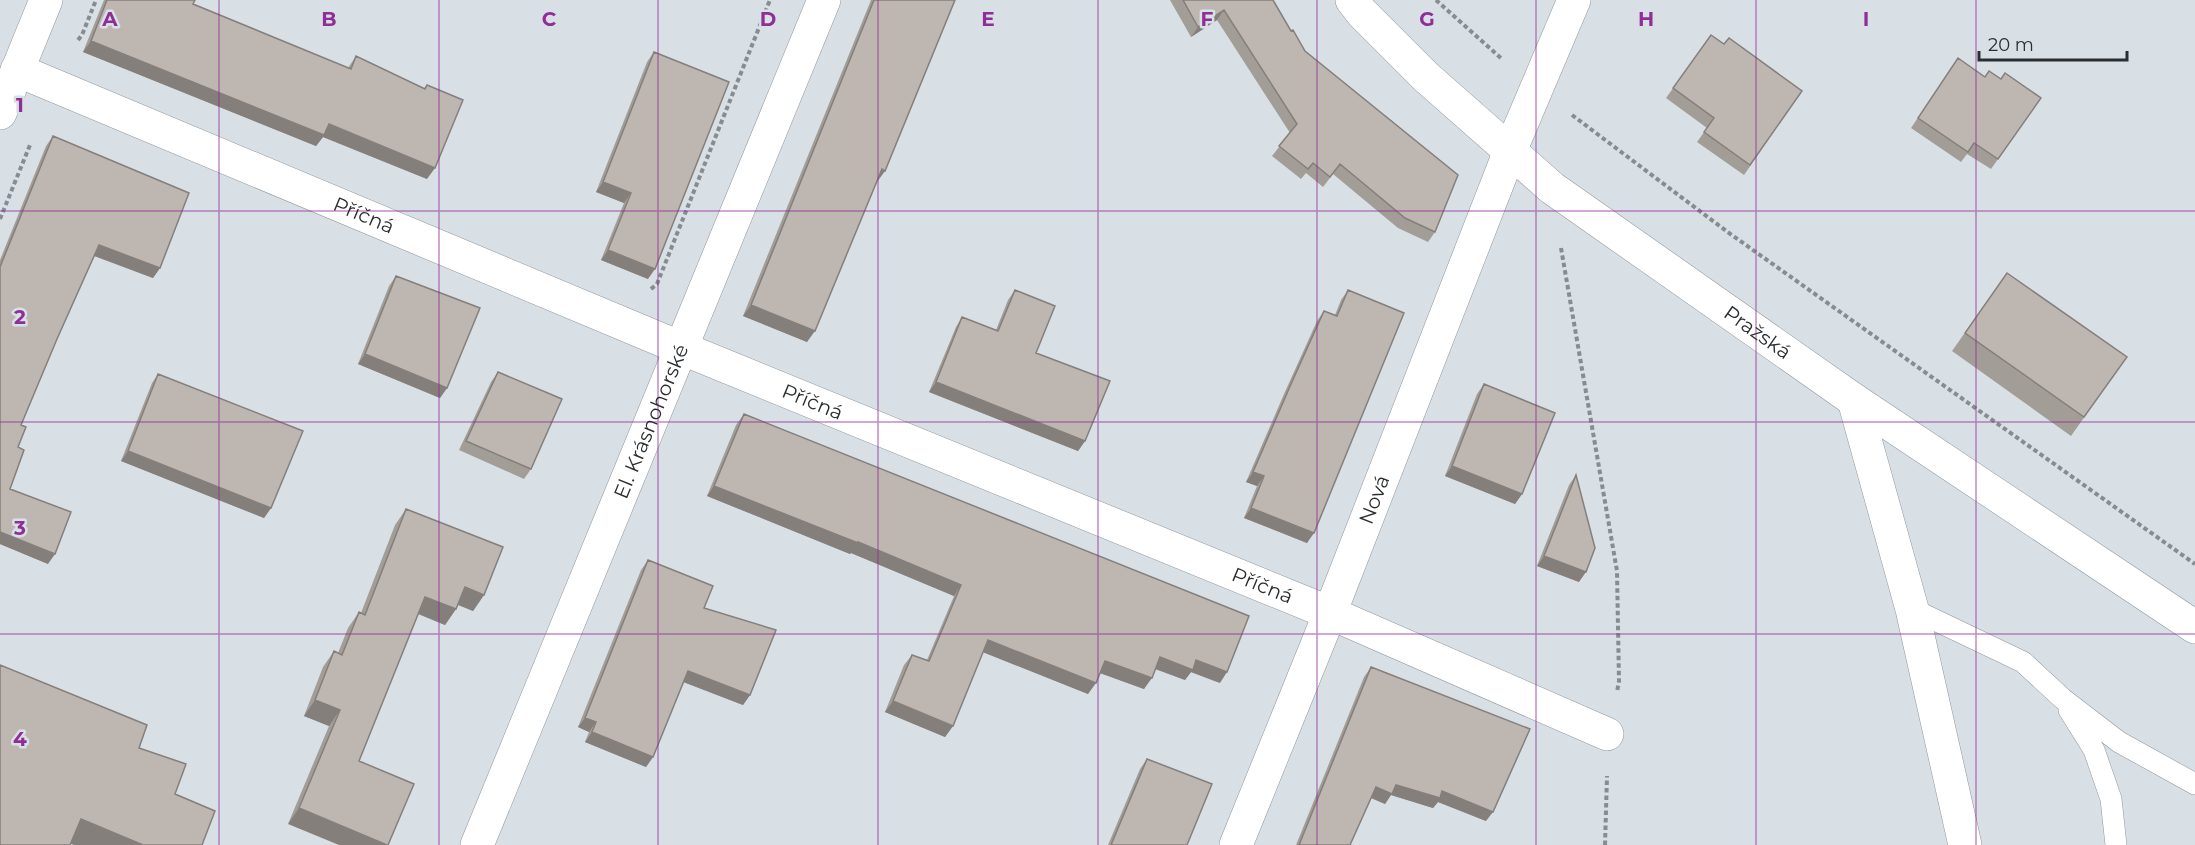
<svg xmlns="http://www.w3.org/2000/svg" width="2195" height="845" font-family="Montserrat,sans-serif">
<rect width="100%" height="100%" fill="#d8e0e6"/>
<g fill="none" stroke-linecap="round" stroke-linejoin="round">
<g stroke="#90979c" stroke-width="22">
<path id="service" d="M 1912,609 L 2023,662 L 2063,699 L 2119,742 L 2195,784
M 2069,710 L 2094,750 L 2111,799 L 2116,845"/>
</g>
<g stroke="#90979c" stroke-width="34">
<g id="minor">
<path id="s1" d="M 1352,0 L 1362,13 L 1426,77 L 1552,188 L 1854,400 L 2195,627"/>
<path id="s2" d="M 17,70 L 681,348 L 1330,613 L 1607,734"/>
<path d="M 0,113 L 46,0"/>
<path d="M 1854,400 L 1912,609 L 1965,845"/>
<path id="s3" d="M 477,845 L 824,0"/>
<path id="s4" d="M 1236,845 L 1330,613 L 1510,151 L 1574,0"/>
</g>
</g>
<path stroke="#868c90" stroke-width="4" stroke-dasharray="4.5 3" stroke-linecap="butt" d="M 1436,0 L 1503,60
M 78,40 L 82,35 L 96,0
M 1572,115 L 1729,233 L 2195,564
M 0,219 L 30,145
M 1561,248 L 1617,571 L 1619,681 L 1617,692
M 651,289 L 657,284 L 770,0
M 1605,845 L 1607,776"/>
<use href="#service" stroke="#fff" stroke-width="21"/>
<use href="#minor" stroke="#fff" stroke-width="33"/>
</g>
<path fill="#a39d98" d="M 104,0 L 195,0 L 193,4 L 348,68 L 356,56 L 424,88 L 427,85 L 427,179 L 323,137 L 316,146 L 83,52 Z
M 871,0 L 955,0 L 807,342 L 743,316 Z
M 1170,0 L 1273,0 L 1291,31 L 1435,232 L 1428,242 L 1398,228 L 1333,174 L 1323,187 L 1306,173 L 1301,179 L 1272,156 L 1290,133 L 1217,20 L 1191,37 Z
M 1711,35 L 1724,44 L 1802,91 L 1744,175 L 1697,142 L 1707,128 L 1666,98 Z
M 654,52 L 648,279 L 601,260 L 624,203 L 596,192 L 647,62 Z
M 1958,58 L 1985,77 L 2001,79 L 2041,98 L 1991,169 L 1967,154 L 1961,162 L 1911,128 Z
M 53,136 L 160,268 L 153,278 L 94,256 L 57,339 L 21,425 L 10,489 L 48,564 L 0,544 L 0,260 L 46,146 Z
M 2007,273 L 2127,357 L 2071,436 L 1952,351 Z
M 396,276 L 447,388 L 440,398 L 358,364 L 389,286 Z
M 1015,290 L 1036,353 L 1085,441 L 1078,451 L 929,392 L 956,327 L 962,317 L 996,330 L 1008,300 Z
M 1348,290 L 1307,543 L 1244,518 L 1257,486 L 1246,482 L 1284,394 L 1317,321 L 1324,311 L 1335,315 L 1341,300 Z
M 498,372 L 531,469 L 524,479 L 459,450 L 491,382 Z
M 158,374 L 271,508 L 264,518 L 121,461 L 152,383 Z
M 1484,384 L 1522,494 L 1515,504 L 1445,476 L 1477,394 Z
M 744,414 L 1220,683 L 1191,672 L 1185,680 L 1155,669 L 1144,689 L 1100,673 L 1088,694 L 983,652 L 953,726 L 945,737 L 885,712 L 904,665 L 912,655 L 927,660 L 954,596 L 851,553 L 850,554 L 707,496 L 736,425 Z
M 1576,475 L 1579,582 L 1537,566 L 1569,485 Z
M 406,509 L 484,595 L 473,611 L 458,605 L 456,609 L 445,625 L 418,614 L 359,761 L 288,824 L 329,726 L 304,716 L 323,667 L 334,651 L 338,653 L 348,628 L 359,612 L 361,613 L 395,525 Z
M 648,560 L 704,608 L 750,695 L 743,705 L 683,682 L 653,757 L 646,767 L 585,742 L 589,732 L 578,727 L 641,570 Z
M 1371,667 L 1486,821 L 1438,802 L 1433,808 L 1391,795 L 1385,804 L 1371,798 L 1350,845 L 1296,845 L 1364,677 Z
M 1147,759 L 1187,845 L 1108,845 L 1140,769 Z"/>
<path fill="#857f7c" d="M 1224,10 L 1217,20 L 1191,37 L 1198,27 Z
M 91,41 L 329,124 L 435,168 L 427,179 L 323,137 L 316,146 L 83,52 Z
M 882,169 L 885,171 L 877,182 Z
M 603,182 L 631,193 L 624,203 L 596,192 Z
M 99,245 L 160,268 L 153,278 L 92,255 Z
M 608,250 L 655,269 L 648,279 L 601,260 Z
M 751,305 L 815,331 L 807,342 L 743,316 Z
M 365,354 L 447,388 L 440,398 L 358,364 Z
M 936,382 L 1085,441 L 1078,451 L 929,392 Z
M 128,451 L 271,508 L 264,518 L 121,461 Z
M 1452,466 L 1522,494 L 1515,504 L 1445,476 Z
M 1253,472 L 1264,476 L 1257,486 L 1246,482 Z
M 714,486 L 858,542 L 961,585 L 954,596 L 851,553 L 850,554 L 707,496 Z
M 1251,508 L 1314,533 L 1307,543 L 1244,518 Z
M 0,532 L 55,554 L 48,564 L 0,544 Z
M 1544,556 L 1586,572 L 1579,582 L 1537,566 Z
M 465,587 L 484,595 L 473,611 L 454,603 Z
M 425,597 L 456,609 L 445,625 L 414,612 Z
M 988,640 L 1096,683 L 1088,694 L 980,651 Z
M 1160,657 L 1196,660 L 1227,672 L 1220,683 L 1191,672 L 1185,680 L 1153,668 Z
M 1105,661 L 1152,678 L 1144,689 L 1097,672 Z
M 688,671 L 750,695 L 743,705 L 681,681 Z
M 315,700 L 340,710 L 329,726 L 304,716 Z
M 893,701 L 953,726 L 945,737 L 885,712 Z
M 585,718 L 596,722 L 589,732 L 578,727 Z
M 592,732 L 653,757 L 646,767 L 585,742 Z
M 1396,785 L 1442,791 L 1493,812 L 1486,821 L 1438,802 L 1433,808 L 1391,795 L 1385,804 L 1369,797 L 1376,787 Z
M 299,808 L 387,845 L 339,845 L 288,824 Z
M 81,819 L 143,845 L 74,845 L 66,842 Z"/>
<path fill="#beb6b1" stroke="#857f7c" stroke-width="1.5" d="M 107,0 L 195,0 L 193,4 L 351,69 L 356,56 L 425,89 L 427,85 L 463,100 L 435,168 L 329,124 L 324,135 L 91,41 Z
M 874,0 L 955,0 L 885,171 L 882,169 L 815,331 L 751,305 Z
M 1183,0 L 1273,0 L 1291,31 L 1293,30 L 1305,51 L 1458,175 L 1435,232 L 1405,218 L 1340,164 L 1330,177 L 1313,163 L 1308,169 L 1279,146 L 1297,124 L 1224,10 L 1198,27 Z
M 1711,35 L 1724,44 L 1729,38 L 1802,91 L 1750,165 L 1704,132 L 1714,118 L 1673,88 Z
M 654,52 L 729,82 L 655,269 L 608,250 L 631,193 L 603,182 Z
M 1958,58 L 1985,77 L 1989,71 L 2001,79 L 2005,73 L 2041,98 L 1998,159 L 1974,143 L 1968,152 L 1918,118 Z
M 53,136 L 189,193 L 160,268 L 99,245 L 57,339 L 21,425 L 26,427 L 18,447 L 24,450 L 10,489 L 71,512 L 55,554 L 0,532 L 0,267 Z
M 2007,273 L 2127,357 L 2084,417 L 1965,333 Z
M 396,276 L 480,308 L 447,388 L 365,354 Z
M 1015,290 L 1055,306 L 1036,353 L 1110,381 L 1085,441 L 936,382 L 962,317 L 998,331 Z
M 1348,290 L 1404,313 L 1314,533 L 1251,508 L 1264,476 L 1253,472 L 1291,384 L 1324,311 L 1337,316 Z
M 498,372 L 562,399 L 531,469 L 466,441 Z
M 158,374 L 303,431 L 271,508 L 128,451 Z
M 1484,384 L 1555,413 L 1522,494 L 1452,466 Z
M 744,414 L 1249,616 L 1227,672 L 1196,660 L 1193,670 L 1160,657 L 1152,678 L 1105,661 L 1096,683 L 988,640 L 953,726 L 893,701 L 912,655 L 929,661 L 961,585 L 858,542 L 858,543 L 714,486 Z
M 1576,475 L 1595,548 L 1586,572 L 1544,556 Z
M 406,509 L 503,547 L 484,595 L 465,587 L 456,609 L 425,597 L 359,761 L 414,784 L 388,845 L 387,845 L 299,808 L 340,710 L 315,700 L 334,651 L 342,655 L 359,612 L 365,615 Z
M 648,560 L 713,586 L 704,608 L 776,630 L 750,695 L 688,671 L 653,757 L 592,732 L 596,722 L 585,718 Z
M 0,665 L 147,725 L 139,748 L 186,764 L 175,794 L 215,811 L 202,845 L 143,845 L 81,819 L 70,845 L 0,845 Z
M 1371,667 L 1530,729 L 1493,812 L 1442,791 L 1440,798 L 1396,785 L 1392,794 L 1376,787 L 1350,845 L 1299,845 Z
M 1147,759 L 1212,784 L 1187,845 L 1111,845 Z"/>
<path fill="none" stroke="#8f2e96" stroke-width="1.5" stroke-opacity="0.55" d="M 219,0 L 219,845M 439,0 L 439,845M 658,0 L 658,845M 878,0 L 878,845M 1098,0 L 1098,845M 1317,0 L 1317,845M 1536,0 L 1536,845M 1756,0 L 1756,845M 1976,0 L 1976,845M 0,211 L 2195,211M 0,422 L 2195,422M 0,634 L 2195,634"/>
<g text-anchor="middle" stroke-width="5" stroke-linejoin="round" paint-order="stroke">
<g font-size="20" fill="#2b2e30" stroke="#d8e0e6">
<text dy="7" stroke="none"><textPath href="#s2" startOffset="376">Příčná</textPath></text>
<text dy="7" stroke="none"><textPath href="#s1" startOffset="526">Pražská</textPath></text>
<text dy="7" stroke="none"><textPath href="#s2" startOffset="862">Příčná</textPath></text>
<text dy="7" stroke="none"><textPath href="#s3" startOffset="458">El. Krásnohorské</textPath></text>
<text dy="7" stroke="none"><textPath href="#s4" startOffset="372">Nová</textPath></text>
<text dy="7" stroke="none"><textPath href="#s2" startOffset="1348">Příčná</textPath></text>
</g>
</g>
<g font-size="20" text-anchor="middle" font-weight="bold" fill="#8f2e96" stroke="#d8e0e6" stroke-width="5" stroke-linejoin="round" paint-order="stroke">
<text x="110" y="26">A</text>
<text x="329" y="26">B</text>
<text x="549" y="26">C</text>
<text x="768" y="26">D</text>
<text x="988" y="26">E</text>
<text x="1207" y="26">F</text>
<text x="1427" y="26">G</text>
<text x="1646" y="26">H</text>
<text x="1866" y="26">I</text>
<text x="20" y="112">1</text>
<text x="20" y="324">2</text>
<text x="20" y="535">3</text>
<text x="20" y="746">4</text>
</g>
<path d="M1979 51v9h148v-9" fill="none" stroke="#2b2e30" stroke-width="3"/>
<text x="1988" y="51" font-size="18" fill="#2b2e30" stroke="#d8e0e6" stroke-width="4.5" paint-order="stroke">20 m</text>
</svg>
